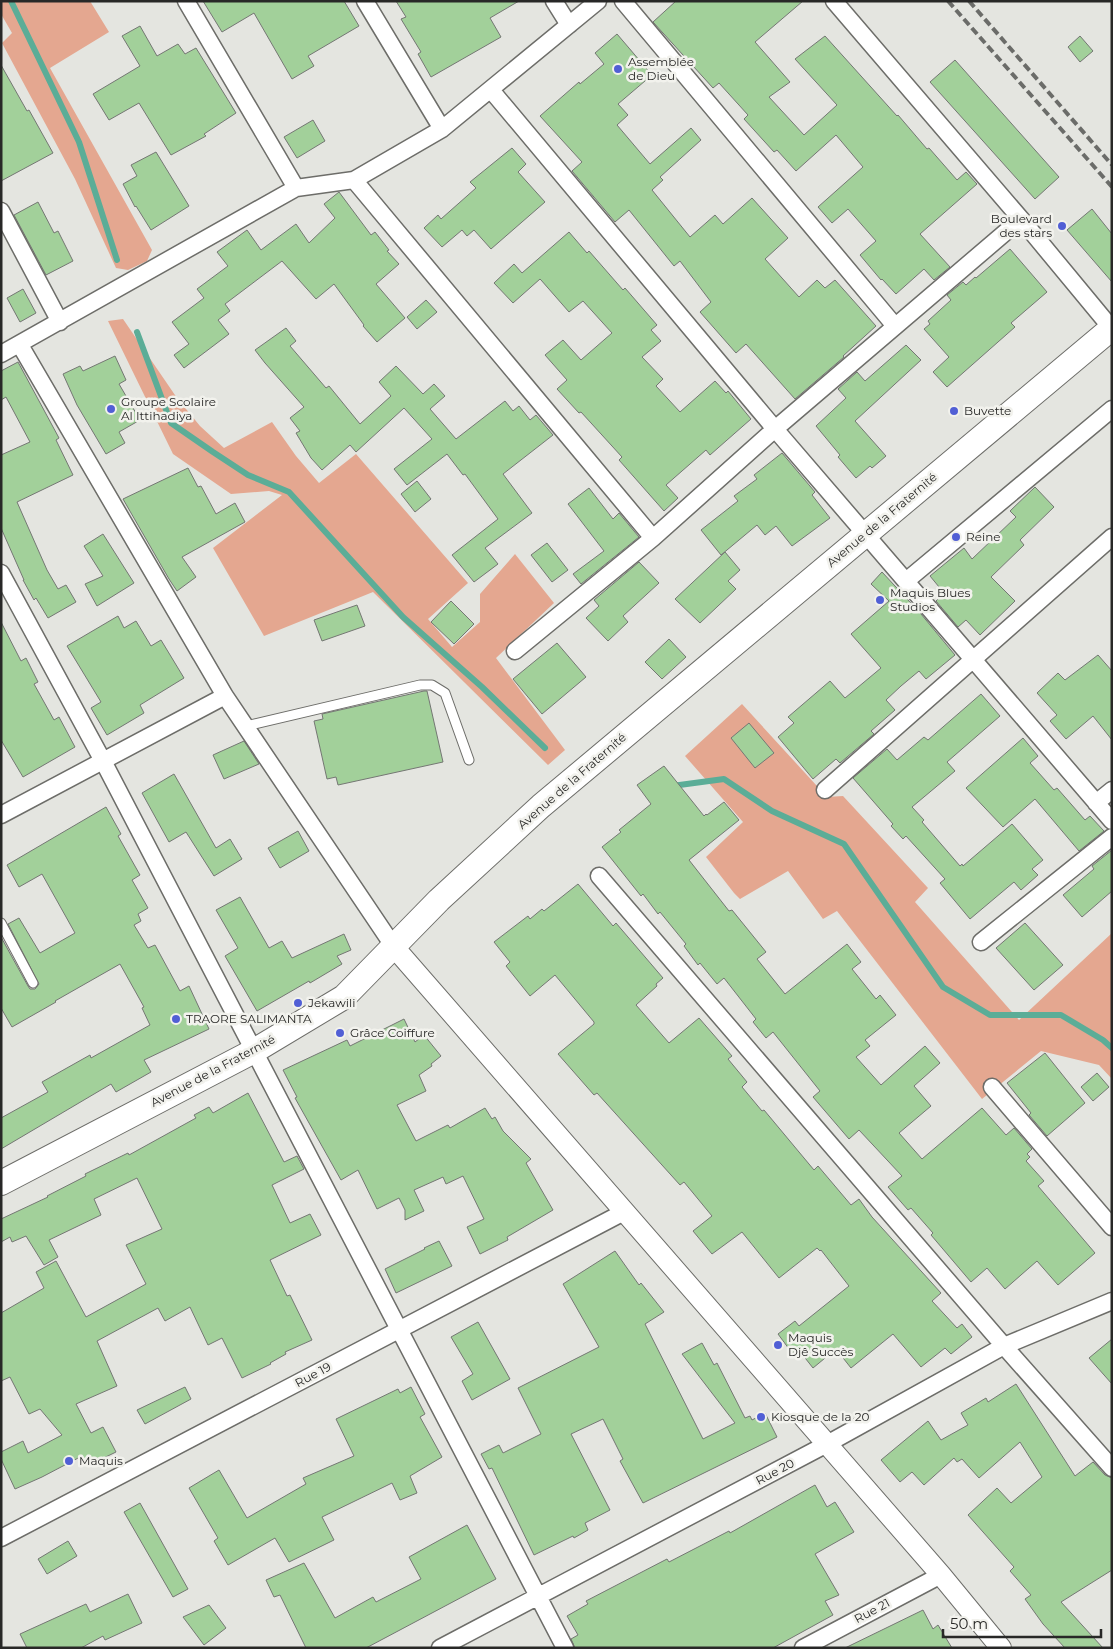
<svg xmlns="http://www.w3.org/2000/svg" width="1113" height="1649" font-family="Montserrat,sans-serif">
<rect width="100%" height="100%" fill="#e4e5e0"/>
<path fill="#e4a790" d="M 1,1 L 90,1 L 109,32 L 50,68 L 152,250 L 147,261 L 128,270 L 116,268 L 75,179 L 2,43 L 12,33 L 1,14 Z
M 123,319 L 177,398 L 200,426 L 224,448 L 272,422 L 296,456 L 319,483 L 356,454 L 468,583 L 428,619 L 452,647 L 480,622 L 480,594 L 515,554 L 554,603 L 496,658 L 565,750 L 548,765 L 373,592 L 264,636 L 213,548 L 282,495 L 269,491 L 231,494 L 173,454 L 108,321 Z
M 742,704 L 827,797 L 843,796 L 928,888 L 915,902 L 1019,1020 L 1112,933 L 1112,1079 L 1099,1065 L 1041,1051 L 982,1099 L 837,911 L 823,919 L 788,871 L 740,899 L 734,893 L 706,857 L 743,822 L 685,756 Z"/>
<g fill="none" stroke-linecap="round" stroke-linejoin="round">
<path stroke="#5bad97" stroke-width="6" d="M 11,1 L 79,142 L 117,260
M 137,332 L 171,423 L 213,452 L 248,475 L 289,492 L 403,617 L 482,687 L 545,748
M 672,786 L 724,779 L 772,811 L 844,844 L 943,987 L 990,1015 L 1061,1015 L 1103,1040 L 1112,1048"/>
</g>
<path fill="#a2d09a" stroke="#747773" d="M 203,1 L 344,1 L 359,26 L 308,56 L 314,66 L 292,79 L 254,13 L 222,32 Z
M 396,1 L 519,1 L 490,18 L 501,37 L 431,77 L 418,54 L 421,52 L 401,19 L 406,17 Z
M 676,1 L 803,1 L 755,42 L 790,82 L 769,97 L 804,135 L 837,105 L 795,59 L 825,36 L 897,116 L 898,115 L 927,149 L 929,148 L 957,180 L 966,172 L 977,184 L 920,234 L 950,267 L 934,280 L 924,269 L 896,294 L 882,279 L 881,280 L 860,255 L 876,241 L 848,209 L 832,223 L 818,207 L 863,167 L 836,135 L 796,171 L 777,150 L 774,152 L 744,119 L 748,115 L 719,83 L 713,88 L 653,22 Z
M 140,26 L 157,56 L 178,44 L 185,54 L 196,48 L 236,113 L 204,134 L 206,136 L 171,155 L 139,103 L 109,120 L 93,94 L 140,66 L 122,36 Z
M 617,34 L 652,75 L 618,104 L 628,115 L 617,125 L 650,164 L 691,128 L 701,140 L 660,177 L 663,180 L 652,190 L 690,237 L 715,215 L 723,224 L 752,198 L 788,238 L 765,259 L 799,297 L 817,280 L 825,288 L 835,280 L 876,326 L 843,356 L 844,357 L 795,399 L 746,344 L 736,353 L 700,312 L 711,302 L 680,261 L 674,266 L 629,210 L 615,222 L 572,171 L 582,162 L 540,116 L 579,82 L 580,84 L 604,64 L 595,53 Z
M 1080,36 L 1093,51 L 1080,62 L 1068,47 Z
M 955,60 L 1059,177 L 1035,199 L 930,82 Z
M 1,65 L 27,111 L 29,110 L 53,153 L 1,181 Z
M 313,120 L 325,141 L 297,158 L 284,137 Z
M 512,148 L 526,164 L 518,172 L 545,202 L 491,249 L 474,230 L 467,236 L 462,230 L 442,247 L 424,228 L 438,215 L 441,219 L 476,188 L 470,182 Z
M 156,152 L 189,206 L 151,230 L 136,206 L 135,207 L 123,184 L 137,176 L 131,165 Z
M 339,192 L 371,235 L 375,232 L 389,250 L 387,251 L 399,264 L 376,284 L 405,318 L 377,342 L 363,326 L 364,325 L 334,284 L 316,299 L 282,261 L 225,304 L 230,311 L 218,320 L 229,334 L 184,368 L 174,355 L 189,344 L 172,322 L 204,298 L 197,289 L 228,266 L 217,252 L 247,230 L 261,250 L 296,224 L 309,243 L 335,218 L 324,204 Z
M 38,202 L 54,233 L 58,231 L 73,261 L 46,275 L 14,215 Z
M 1092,209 L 1112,234 L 1112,282 L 1067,230 Z
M 569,232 L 587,253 L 589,251 L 623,290 L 625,288 L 657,325 L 651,330 L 661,341 L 642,357 L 663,379 L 656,386 L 680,412 L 715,381 L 726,393 L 728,391 L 751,419 L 710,455 L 706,450 L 666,485 L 678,498 L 664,511 L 619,460 L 622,457 L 581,412 L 579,413 L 557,389 L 567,380 L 545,355 L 563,340 L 581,360 L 612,333 L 583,301 L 569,312 L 541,280 L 540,279 L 513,303 L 494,283 L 514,264 L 522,273 Z
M 1010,249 L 1047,292 L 1011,323 L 1015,327 L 947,387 L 933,372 L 949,357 L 924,329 L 930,324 L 928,321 L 951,300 L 947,295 L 963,282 L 966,285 L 975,277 L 976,278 Z
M 23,289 L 36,313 L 20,322 L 7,298 Z
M 426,300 L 437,312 L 417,329 L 407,317 Z
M 286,328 L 296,341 L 290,346 L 326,388 L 329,386 L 360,424 L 391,396 L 379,382 L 396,366 L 423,394 L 434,384 L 445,396 L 430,409 L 456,439 L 505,401 L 513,411 L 519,406 L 530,420 L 536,415 L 553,435 L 503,474 L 532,513 L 485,548 L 498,564 L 474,582 L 452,555 L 498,519 L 465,474 L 463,475 L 447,454 L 407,485 L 394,469 L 432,439 L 404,408 L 356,452 L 350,445 L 322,470 L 311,458 L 296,433 L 300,431 L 290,418 L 304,407 L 265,363 L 255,350 Z
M 906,345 L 921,360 L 855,421 L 886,456 L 872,468 L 870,466 L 856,478 L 838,457 L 840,455 L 816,426 L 846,398 L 838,389 L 857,372 L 865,381 Z
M 115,356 L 126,380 L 119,384 L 140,420 L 119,432 L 125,443 L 106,454 L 77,405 L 63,374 L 80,366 L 83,371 Z
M 18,362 L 59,438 L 56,440 L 73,475 L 17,502 L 47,570 L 58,589 L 66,585 L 76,602 L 48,618 L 36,598 L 34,600 L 23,580 L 24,580 L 1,528 L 1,455 L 30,442 L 6,397 L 1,400 L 1,371 Z
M 782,453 L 815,492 L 812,495 L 830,518 L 792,546 L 776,526 L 765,535 L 757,525 L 721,555 L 701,530 L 738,501 L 734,496 L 757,479 L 754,475 Z
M 188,468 L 198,487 L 201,486 L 216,514 L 235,503 L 245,522 L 182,557 L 196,577 L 177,591 L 169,579 L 123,499 Z
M 417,481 L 431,499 L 415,512 L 401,494 Z
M 1035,487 L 1054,507 L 1020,540 L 1024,545 L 991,577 L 1015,601 L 980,635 L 966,620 L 958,627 L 936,601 L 944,593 L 930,576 L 964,548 L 972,559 L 1016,517 L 1010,511 Z
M 589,488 L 613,519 L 619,513 L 639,537 L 581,584 L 573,574 L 604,551 L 568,504 Z
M 103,534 L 134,583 L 97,606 L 85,584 L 103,576 L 84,546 Z
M 547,543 L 568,570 L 552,582 L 531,555 Z
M 725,552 L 740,570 L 728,581 L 736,589 L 700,623 L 675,599 Z
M 639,562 L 659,583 L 623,616 L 628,622 L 608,641 L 586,618 L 599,606 L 594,600 Z
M 882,572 L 921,614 L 955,655 L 926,679 L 919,671 L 901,686 L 886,700 L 895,710 L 871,731 L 874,734 L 840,763 L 836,759 L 813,779 L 778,737 L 794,723 L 788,717 L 830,681 L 845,698 L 881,668 L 851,634 L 889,601 L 871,584 Z
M 451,601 L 474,624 L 454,644 L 431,622 Z
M 357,605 L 365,626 L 322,641 L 314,620 Z
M 118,616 L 124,628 L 136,621 L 151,646 L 161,640 L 184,678 L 140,705 L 144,713 L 107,735 L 91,708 L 101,702 L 67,646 Z
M 1,622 L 21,661 L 26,658 L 38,682 L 34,684 L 54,720 L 59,717 L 75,747 L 23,777 L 1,740 Z
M 669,639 L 686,657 L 662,679 L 645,662 Z
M 557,643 L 586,677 L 542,714 L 513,679 Z
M 1098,655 L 1112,671 L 1112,740 L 1093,716 L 1066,739 L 1050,721 L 1057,715 L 1037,693 L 1058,673 L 1065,680 Z
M 424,691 L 427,691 L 443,762 L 338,785 L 336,777 L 327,779 L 314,721 L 323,719 L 322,714 Z
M 981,694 L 1000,716 L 947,762 L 955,771 L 912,807 L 924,820 L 922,822 L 960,866 L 962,864 L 963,866 L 1012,824 L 1043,860 L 1032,869 L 1038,875 L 1021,890 L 1014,882 L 970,919 L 940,883 L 945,879 L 906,836 L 903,839 L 891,826 L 893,824 L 853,778 L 887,749 L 897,760 L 924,737 L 928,740 Z
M 749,723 L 774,753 L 755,768 L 731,738 Z
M 1023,738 L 1038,756 L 1030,763 L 1054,790 L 1057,788 L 1085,820 L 1090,816 L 1104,831 L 1079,851 L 1035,799 L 1003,827 L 966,788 Z
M 244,741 L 259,764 L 224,779 L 213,755 Z
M 664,766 L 704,816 L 706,814 L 707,815 L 724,802 L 739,820 L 689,860 L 729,911 L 732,910 L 766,952 L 757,959 L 785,994 L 847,944 L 861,962 L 852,969 L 876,999 L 880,995 L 896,1015 L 865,1040 L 870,1046 L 856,1057 L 881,1085 L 925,1046 L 940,1063 L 914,1086 L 931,1106 L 899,1133 L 922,1159 L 982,1108 L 1006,1135 L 1014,1128 L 1032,1149 L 1027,1154 L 1030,1157 L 1026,1161 L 1044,1181 L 1038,1186 L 1095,1253 L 1058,1285 L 1037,1261 L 1005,1289 L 987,1268 L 971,1282 L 931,1235 L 933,1233 L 911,1208 L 908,1210 L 888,1187 L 902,1176 L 859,1130 L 849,1139 L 813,1097 L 820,1091 L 773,1032 L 766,1038 L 753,1022 L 756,1019 L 724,978 L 717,984 L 700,963 L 698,965 L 684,946 L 686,944 L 660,912 L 658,914 L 643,894 L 641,896 L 602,847 L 621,832 L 619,830 L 651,804 L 637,785 Z
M 174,774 L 216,848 L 230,839 L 242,859 L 214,876 L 186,832 L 169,842 L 142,793 Z
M 106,807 L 121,834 L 118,836 L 140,875 L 132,880 L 148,908 L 138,914 L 141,921 L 134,925 L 148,948 L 155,945 L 180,991 L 189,986 L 209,1029 L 144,1060 L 151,1072 L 116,1092 L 111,1084 L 1,1149 L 1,1118 L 48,1092 L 42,1082 L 90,1055 L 91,1058 L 150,1025 L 142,1008 L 144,1007 L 120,964 L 55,1001 L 56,1002 L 12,1027 L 1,1008 L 1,937 L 28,986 L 30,989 L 35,989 L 39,984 L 8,924 L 19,918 L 40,953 L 75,933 L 42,874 L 19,887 L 7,865 Z
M 298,831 L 309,851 L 280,868 L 268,848 Z
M 1112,850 L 1112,891 L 1082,917 L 1063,895 L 1094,869 L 1092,866 Z
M 578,884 L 613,926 L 616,923 L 663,978 L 656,984 L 657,986 L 636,1005 L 669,1043 L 699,1018 L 732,1056 L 728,1059 L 747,1082 L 742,1087 L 762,1111 L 764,1110 L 814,1170 L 818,1166 L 851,1205 L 859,1199 L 872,1217 L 941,1293 L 932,1301 L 957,1328 L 962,1324 L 972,1337 L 951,1354 L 945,1348 L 921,1367 L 893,1334 L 851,1368 L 836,1349 L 813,1368 L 798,1349 L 792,1353 L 778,1334 L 795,1321 L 799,1326 L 849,1286 L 821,1250 L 820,1251 L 817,1248 L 779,1278 L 742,1232 L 712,1254 L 693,1231 L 712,1216 L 684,1182 L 680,1185 L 597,1093 L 594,1095 L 558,1054 L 594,1024 L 594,1022 L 555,975 L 530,996 L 506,966 L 510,962 L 494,942 L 528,916 L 530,919 L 542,909 L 544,911 Z
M 240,897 L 269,948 L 282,941 L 292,958 L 344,934 L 351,950 L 337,956 L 342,964 L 310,983 L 309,981 L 257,1011 L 225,956 L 238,948 L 216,910 Z
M 1025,923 L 1063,965 L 1034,990 L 996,948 Z
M 404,1019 L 415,1042 L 424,1035 L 441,1056 L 431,1064 L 432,1066 L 419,1075 L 426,1091 L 397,1105 L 416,1141 L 448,1125 L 450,1128 L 485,1108 L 492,1119 L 495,1117 L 503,1131 L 531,1159 L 526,1163 L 553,1210 L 507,1237 L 508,1240 L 480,1254 L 467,1227 L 484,1219 L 463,1176 L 446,1184 L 443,1177 L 414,1190 L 424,1211 L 405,1220 L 405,1210 L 399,1198 L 377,1209 L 358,1170 L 341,1180 L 295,1098 L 297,1097 L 283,1070 L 347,1040 L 350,1046 Z
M 1045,1053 L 1085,1103 L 1047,1136 L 1029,1115 L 1031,1113 L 1007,1083 Z
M 1097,1073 L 1109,1087 L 1093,1101 L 1081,1087 Z
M 248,1093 L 284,1162 L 297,1156 L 304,1169 L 272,1185 L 290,1223 L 310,1214 L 321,1235 L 270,1260 L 287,1296 L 290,1295 L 312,1340 L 285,1352 L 286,1354 L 270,1363 L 271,1364 L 242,1378 L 222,1338 L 208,1345 L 190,1307 L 165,1321 L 158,1308 L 97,1341 L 117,1386 L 76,1404 L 91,1433 L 103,1427 L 116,1452 L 87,1466 L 82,1456 L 42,1477 L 15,1489 L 1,1459 L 1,1452 L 23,1441 L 28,1453 L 62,1435 L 40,1409 L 29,1414 L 10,1377 L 1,1381 L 1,1313 L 44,1288 L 36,1272 L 56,1261 L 86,1317 L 146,1284 L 126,1245 L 162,1229 L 137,1178 L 94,1199 L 101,1215 L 49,1240 L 58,1257 L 44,1265 L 26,1236 L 12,1242 L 10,1237 L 1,1242 L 1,1219 L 48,1197 L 47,1196 L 86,1176 L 85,1174 L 128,1153 L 129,1155 L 196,1118 L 194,1115 L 209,1107 L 213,1113 Z
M 439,1241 L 452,1266 L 396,1293 L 385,1269 L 425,1249 L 424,1248 Z
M 615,1251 L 639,1285 L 641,1283 L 664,1312 L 645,1324 L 703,1439 L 735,1423 L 682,1354 L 702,1343 L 714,1365 L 717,1363 L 745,1418 L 750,1416 L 752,1420 L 765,1413 L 777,1437 L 643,1503 L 620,1461 L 623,1459 L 603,1419 L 571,1434 L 610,1510 L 585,1523 L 588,1530 L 574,1538 L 573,1536 L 534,1555 L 492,1468 L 489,1469 L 481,1454 L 499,1445 L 503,1453 L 541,1434 L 518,1388 L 599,1347 L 563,1284 Z
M 478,1322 L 510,1379 L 472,1400 L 462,1381 L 473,1374 L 451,1337 Z
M 1112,1339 L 1112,1384 L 1089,1358 Z
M 1016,1384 L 1075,1476 L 1093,1462 L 1105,1475 L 1112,1478 L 1112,1570 L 1061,1602 L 1103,1648 L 1065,1648 L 1043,1624 L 1025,1599 L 1031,1595 L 1010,1571 L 1014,1567 L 968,1515 L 997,1488 L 1011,1503 L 1042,1477 L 1020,1442 L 979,1478 L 962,1459 L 957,1462 L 954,1458 L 924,1485 L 912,1472 L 900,1482 L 881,1460 L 928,1421 L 941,1440 L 968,1425 L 961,1413 L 986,1398 L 988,1402 Z
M 185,1387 L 191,1399 L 145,1424 L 137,1410 Z
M 411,1387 L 425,1414 L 420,1417 L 442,1457 L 410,1476 L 417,1493 L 400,1500 L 392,1483 L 322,1517 L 334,1540 L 289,1562 L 275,1538 L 228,1565 L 214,1541 L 218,1538 L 189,1488 L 219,1470 L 247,1518 L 306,1484 L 303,1478 L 354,1456 L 336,1419 L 398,1389 L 400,1393 Z
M 815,1485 L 827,1507 L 835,1502 L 854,1532 L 815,1554 L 839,1595 L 825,1601 L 833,1615 L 773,1648 L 575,1648 L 571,1639 L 578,1635 L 567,1616 L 588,1604 L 586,1601 L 667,1559 L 669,1562 L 729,1531 L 730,1533 Z
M 140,1503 L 188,1589 L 173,1597 L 124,1512 Z
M 467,1525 L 496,1579 L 366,1648 L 306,1648 L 280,1595 L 274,1597 L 266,1580 L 304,1563 L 335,1618 L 373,1597 L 376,1602 L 421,1579 L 409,1557 Z
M 68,1541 L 77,1556 L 47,1574 L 38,1559 Z
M 128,1594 L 142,1623 L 105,1640 L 103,1636 L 81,1648 L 27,1648 L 20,1634 L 86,1604 L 90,1612 Z
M 209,1605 L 226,1628 L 204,1645 L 183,1617 Z
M 923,1610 L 933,1629 L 938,1625 L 952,1648 L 845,1648 Z"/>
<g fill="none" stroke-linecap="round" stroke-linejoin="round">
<g stroke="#6d6d69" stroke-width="11">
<path id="service" d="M 246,726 L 420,685 L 432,685 L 445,693 L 469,760
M 1,923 L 33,983"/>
</g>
<g stroke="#6d6d69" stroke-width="19">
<path id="minor" d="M 186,1 L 296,188
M 365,1 L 442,129
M 554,1 L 569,25
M 623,1 L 895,326
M 834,1 L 1021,219 L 1112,329
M 491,90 L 775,429 L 1112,821
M 354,180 L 653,538
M 1,211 L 60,322
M 20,345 L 225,696 L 394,947
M 1,354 L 296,188 L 354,180 L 442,129 L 598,1
M 1,573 L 103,761 L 565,1648
M 906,581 L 1112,409
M 515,651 L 653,538 L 775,429 L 1021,219
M 825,790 L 1112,537
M 1096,803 L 1112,790
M 1,815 L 225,696
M 599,876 L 1004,1346 L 1112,1468
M 981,942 L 1112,837
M 992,1087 L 1112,1227
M 1,1538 L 624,1212
M 440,1648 L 827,1444 L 1004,1346 L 1112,1301
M 803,1648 L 941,1575"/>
</g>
<g stroke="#6d6d69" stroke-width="22">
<path id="tertiary" d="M 394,947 L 941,1575 L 1001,1648"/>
</g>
<g stroke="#6d6d69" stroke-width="26">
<path id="secondary" d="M 1,1183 L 254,1051 L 344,997 L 439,900 L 541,806 L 1112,328"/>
</g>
<use href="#service" stroke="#fff" stroke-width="9"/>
<use href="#minor" stroke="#fff" stroke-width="16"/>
<use href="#tertiary" stroke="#fff" stroke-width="20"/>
<use href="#secondary" stroke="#fff" stroke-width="24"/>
<path stroke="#6b6c69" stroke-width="4" stroke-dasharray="8 4" stroke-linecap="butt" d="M 948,1 L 1112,187
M 969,1 L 1112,165"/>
</g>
<g fill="#515fd5" stroke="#f2f2ed" stroke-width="2">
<circle cx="618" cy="69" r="5"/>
<circle cx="1062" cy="226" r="5"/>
<circle cx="111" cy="409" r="5"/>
<circle cx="954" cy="411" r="5"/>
<circle cx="956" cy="537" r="5"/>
<circle cx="880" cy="600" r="5"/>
<circle cx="298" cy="1003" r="5"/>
<circle cx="176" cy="1019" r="5"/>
<circle cx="340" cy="1033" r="5"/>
<circle cx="778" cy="1345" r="5"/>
<circle cx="761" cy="1417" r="5"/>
<circle cx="69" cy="1461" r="5"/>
</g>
<g text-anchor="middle" stroke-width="5" stroke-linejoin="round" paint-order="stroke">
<g font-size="12" fill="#282827" stroke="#f2f2ed" text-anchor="start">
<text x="628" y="66">Assemblée<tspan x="628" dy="14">de Dieu</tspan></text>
<text x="1052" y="223" text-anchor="end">Boulevard<tspan x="1052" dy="14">des stars</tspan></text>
<text x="121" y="406">Groupe Scolaire<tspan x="121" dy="14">Al Ittihadiya</tspan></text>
<text x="964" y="415">Buvette</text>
<text x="966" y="541">Reine</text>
<text x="890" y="597">Maquis Blues<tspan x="890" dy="14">Studios</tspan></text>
<text x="308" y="1007">Jekawili</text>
<text x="186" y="1023">TRAORE SALIMANTA</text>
<text x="350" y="1037">Grâce Coiffure</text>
<text x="788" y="1342">Maquis<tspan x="788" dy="14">Djê Succès</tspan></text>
<text x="771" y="1421">Kiosque de la 20</text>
<text x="79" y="1465">Maquis</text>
</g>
<g font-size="12" fill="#282827" stroke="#f2f2ed">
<text transform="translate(882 520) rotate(-40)" y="4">Avenue de la Fraternité</text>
<text transform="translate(572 781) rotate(-41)" y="4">Avenue de la Fraternité</text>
<text transform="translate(213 1071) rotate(-28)" y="4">Avenue de la Fraternité</text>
<text transform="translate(313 1375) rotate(-28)" y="4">Rue 19</text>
<text transform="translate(775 1472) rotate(-28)" y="4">Rue 20</text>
<text transform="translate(872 1611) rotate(-28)" y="4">Rue 21</text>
</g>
</g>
<rect width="1113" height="1649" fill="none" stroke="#282827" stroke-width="5"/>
<path d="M943 1629v8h158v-8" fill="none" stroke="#282827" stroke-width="2.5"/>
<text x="950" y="1629" font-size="15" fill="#282827" stroke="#f2f2ed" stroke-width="4" paint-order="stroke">50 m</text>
</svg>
